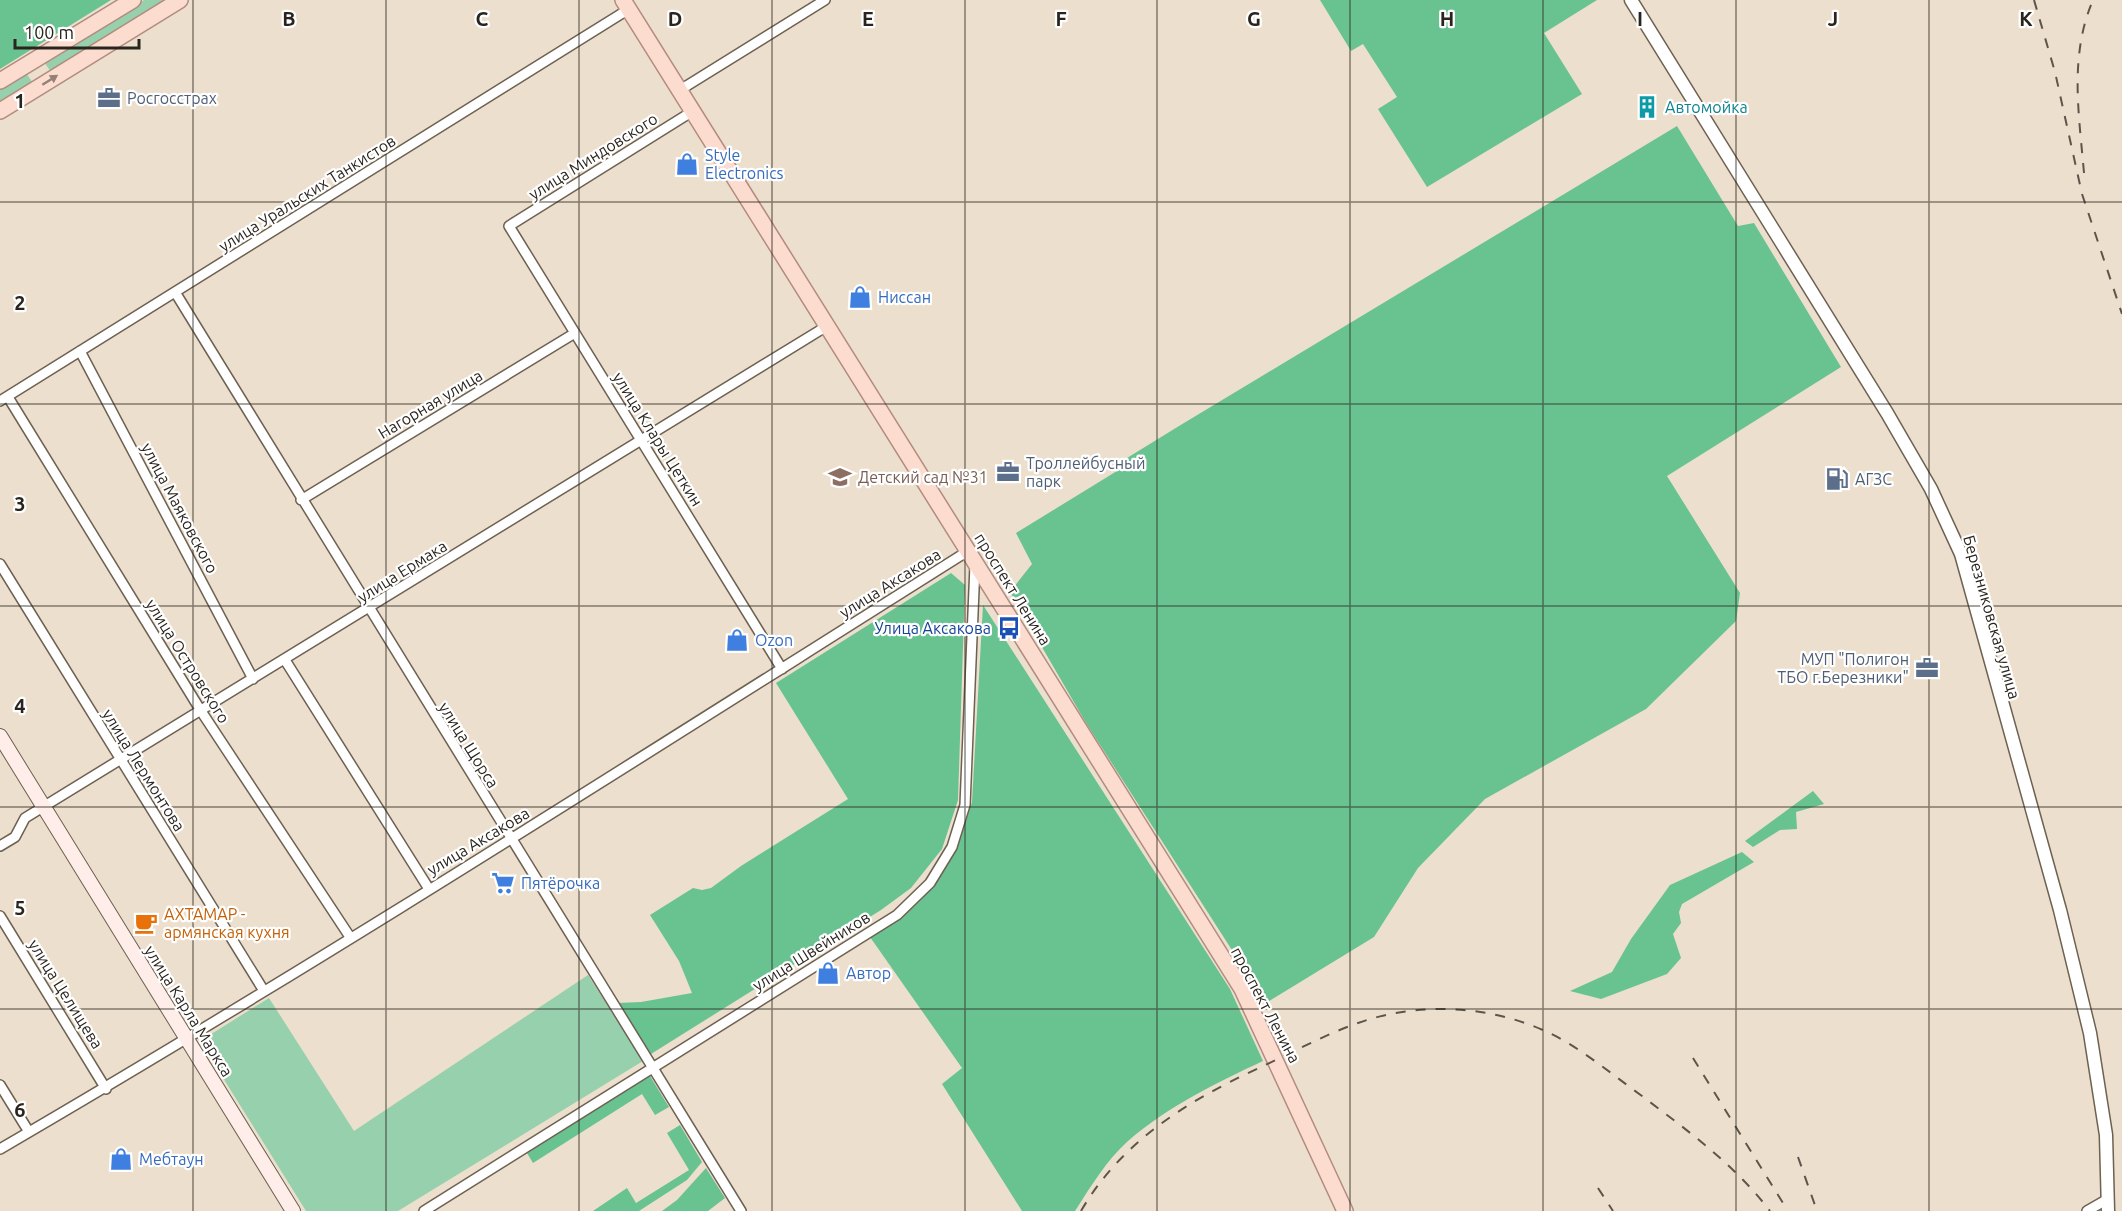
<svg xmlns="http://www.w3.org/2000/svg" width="2122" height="1211" font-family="Ubuntu,sans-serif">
<rect width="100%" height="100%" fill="#eddfcd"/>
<path fill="#96d0ad" d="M 144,0 L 168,0 L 51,72 L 44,62 Z
M 26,73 L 33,83 L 0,103 L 0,89 Z
M 588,975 L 643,1061 L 398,1211 L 306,1211 L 200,1041 L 269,998 L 354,1131 Z"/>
<path fill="#68c391" d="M 0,0 L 111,0 L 0,69 Z
M 1320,0 L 1597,0 L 1544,33 L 1582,94 L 1427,187 L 1378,109 L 1397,97 L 1363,44 L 1351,51 Z
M 1677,126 L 1738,226 L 1754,223 L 1841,367 L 1667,476 L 1740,593 L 1736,621 L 1646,709 L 1485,799 L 1418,868 L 1374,937 L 1266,1003 L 1086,723 L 1010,592 L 1032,564 L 1016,533 L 1130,463 L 1127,458 L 1179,426 Z
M 951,573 L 965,585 L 958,800 L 942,849 L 911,888 L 881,910 L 651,1054 L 617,1003 L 641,1002 L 692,993 L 679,961 L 650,915 L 693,888 L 702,890 L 711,888 L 741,866 L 848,799 L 776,683 Z
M 983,605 L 1230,989 L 1263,1061 C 1216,1083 1167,1107 1128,1141 C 1106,1161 1091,1186 1075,1211 L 1022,1211 L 942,1084 L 962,1068 L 870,937 L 914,906 L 943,871 L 961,837 L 972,802 Z
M 1813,791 L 1824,804 L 1796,812 L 1797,829 L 1780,830 L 1753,847 L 1745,841 Z
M 1742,852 L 1754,862 L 1682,904 L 1679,912 L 1681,923 L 1673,934 L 1681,958 L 1667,974 L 1601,999 L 1570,991 L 1612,972 L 1631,939 L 1670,885 Z
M 650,1076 L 669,1107 L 655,1115 L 642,1094 L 533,1163 L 527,1153 Z
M 680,1125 L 702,1162 L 687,1180 L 639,1211 L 593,1211 L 627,1188 L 636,1203 L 689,1170 L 667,1133 Z
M 706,1168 L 725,1198 L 708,1211 L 662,1211 L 677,1200 Z"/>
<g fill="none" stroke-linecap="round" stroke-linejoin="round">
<g stroke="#6d6151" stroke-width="12">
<path id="minor" d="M 680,90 L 825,0
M 693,111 L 509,226 L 782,669
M 175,292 L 741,1211
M 80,351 L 253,679
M 8,397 L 201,711 L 350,937
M 0,401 L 629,9
M 301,500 L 575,333
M 0,564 L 264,991
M 285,660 L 429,889
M 0,846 L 15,837 L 25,818 L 827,326
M 0,916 L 106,1089
M 0,1085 L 29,1132
M 0,1149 C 328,958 647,753 968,551
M 424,1211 L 897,915 L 930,883 L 952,847 L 965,805 L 975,565
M 2087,1211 L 2108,1199"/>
</g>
<g stroke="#6d6151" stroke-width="15">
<path id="tertiary" d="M 1631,0 L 1887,413 L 1931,489 L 1961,554 L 2060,910 L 2090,1033 L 2106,1135 L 2108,1211"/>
</g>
<g stroke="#6d6151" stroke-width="16">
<path id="secondary" d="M 0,736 L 293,1211"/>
</g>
<g stroke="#b28c7e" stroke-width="18">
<path id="primary" d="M 623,0 L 1242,989 L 1345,1211
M 0,81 L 133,0
M 0,111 L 180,0"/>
</g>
<use href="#minor" stroke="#fff" stroke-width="9"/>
<use href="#tertiary" stroke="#fff" stroke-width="12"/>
<use href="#secondary" stroke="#feede8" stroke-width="14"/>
<use href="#primary" stroke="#fddcd0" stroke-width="15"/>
<path stroke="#5d554b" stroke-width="2" stroke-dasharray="10 10" stroke-linecap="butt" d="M 2034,0 L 2055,72 L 2082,194 L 2122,314
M 2084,173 C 2079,114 2069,56 2093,0
M 1693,1058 L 1788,1211
M 1798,1157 L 1817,1211
M 1598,1188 L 1613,1211
M 1081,1211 C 1121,1142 1187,1101 1259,1068 C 1291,1053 1324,1035 1358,1023 C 1426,999 1506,1006 1568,1043 C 1594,1059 1617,1078 1642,1096 C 1688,1131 1734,1164 1770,1211"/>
</g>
<defs><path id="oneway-solid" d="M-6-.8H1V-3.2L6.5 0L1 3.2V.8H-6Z" transform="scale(1.5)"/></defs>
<use fill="#948077" href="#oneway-solid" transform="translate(50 80) rotate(-32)"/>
<path fill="none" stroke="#2a241e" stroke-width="1.5" stroke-opacity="0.55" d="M 193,0 L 193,1211M 386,0 L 386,1211M 579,0 L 579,1211M 772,0 L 772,1211M 965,0 L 965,1211M 1157,0 L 1157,1211M 1350,0 L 1350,1211M 1543,0 L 1543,1211M 1736,0 L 1736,1211M 1929,0 L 1929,1211M 0,202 L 2122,202M 0,404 L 2122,404M 0,606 L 2122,606M 0,807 L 2122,807M 0,1009 L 2122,1009"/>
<defs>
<g id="office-bare" transform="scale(1.8)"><path d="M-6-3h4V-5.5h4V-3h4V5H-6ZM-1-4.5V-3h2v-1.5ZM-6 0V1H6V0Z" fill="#5c6f8a" stroke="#fff" stroke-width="2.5" paint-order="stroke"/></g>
<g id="building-bare" transform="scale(1.8)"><path d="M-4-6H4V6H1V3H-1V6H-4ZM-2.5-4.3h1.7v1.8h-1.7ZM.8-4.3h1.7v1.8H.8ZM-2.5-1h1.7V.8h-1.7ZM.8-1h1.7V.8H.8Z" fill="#0f9aa8" stroke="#fff" stroke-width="2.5" paint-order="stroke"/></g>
<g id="shop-bare" transform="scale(1.8)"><path d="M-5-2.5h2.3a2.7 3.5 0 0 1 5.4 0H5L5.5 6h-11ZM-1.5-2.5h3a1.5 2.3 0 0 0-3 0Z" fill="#3f7fe0" stroke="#fff" stroke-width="2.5" paint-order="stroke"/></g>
<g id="school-bare" transform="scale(1.8)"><path d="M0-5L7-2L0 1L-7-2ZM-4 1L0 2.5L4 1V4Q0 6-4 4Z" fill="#8d6e63" stroke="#fff" stroke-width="2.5" paint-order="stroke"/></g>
<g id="fuel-bare" transform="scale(1.8)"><path d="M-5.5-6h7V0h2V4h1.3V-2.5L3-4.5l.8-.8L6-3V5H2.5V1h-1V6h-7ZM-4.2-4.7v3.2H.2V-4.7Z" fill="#5c6f8a" stroke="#fff" stroke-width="2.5" paint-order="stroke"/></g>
<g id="bus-bare" transform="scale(1.8)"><path d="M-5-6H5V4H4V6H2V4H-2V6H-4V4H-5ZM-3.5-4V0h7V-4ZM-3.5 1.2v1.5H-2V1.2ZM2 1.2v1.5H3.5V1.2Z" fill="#1a4fb4" stroke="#fff" stroke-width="2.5" paint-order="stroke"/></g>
<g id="supermarket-bare" transform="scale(1.8)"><path d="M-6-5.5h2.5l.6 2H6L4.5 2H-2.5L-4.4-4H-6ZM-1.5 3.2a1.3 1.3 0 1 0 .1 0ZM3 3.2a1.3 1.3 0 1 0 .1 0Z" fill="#3f7fe0" stroke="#fff" stroke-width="2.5" paint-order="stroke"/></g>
<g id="cafe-bare" transform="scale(1.8)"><path d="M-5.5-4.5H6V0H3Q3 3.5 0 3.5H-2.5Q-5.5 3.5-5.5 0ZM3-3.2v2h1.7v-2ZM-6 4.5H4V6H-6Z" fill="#e8710a" stroke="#fff" stroke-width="2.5" paint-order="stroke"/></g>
</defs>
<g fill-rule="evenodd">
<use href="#office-bare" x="109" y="98"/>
<use href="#building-bare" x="1647" y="107"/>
<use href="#shop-bare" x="687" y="164"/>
<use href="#shop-bare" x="860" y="297"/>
<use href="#office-bare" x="1008" y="472"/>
<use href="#school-bare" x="840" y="477"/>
<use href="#fuel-bare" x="1837" y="479"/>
<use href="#bus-bare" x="1009" y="628"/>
<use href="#shop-bare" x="737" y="640"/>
<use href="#office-bare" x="1927" y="668"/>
<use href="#supermarket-bare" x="503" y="883"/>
<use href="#cafe-bare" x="146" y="923"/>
<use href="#shop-bare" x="828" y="973"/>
<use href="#shop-bare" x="121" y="1159"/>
</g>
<g text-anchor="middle" stroke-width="4.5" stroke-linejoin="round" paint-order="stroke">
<g font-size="16" fill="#4e5e75" stroke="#fff" text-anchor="start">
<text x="127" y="104">Росгосстрах</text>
<text x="1026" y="469">Троллейбусный<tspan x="1026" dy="18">парк</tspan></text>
<text x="1855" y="485">АГЗС</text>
<text x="1909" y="665" text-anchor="end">МУП "Полигон<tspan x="1909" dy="18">ТБО г.Березники"</tspan></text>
</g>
<g font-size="16" fill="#0d838f" stroke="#fff" text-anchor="start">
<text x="1665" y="113">Автомойка</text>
</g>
<g font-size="16" fill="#366cbe" stroke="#fff" text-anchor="start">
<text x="705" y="161">Style<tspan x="705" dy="18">Electronics</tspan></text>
<text x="878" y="303">Ниссан</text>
<text x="755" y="646">Ozon</text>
<text x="521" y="889">Пятёрочка</text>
<text x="846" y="979">Автор</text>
<text x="139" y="1165">Мебтаун</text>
</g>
<g font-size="16" fill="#2a241e" stroke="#fff">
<text transform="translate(593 156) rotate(-32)" y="6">улица Миндовского</text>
<text transform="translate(307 193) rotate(-32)" y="6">улица Уральских Танкистов</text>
<text transform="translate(430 404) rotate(-31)" y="6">Нагорная улица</text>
<text transform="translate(658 439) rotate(58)" y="6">улица Клары Цеткин</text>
<text transform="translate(180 508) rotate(62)" y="6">улица Маяковского</text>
<text transform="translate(402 571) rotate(-32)" y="6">улица Ермака</text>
<text transform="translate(890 583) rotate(-32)" y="6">улица Аксакова</text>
<text transform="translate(1013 589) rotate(58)" y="6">проспект Ленина</text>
<text transform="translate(1992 617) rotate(74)" y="6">Березниковская улица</text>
<text transform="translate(188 661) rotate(58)" y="6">улица Островского</text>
<text transform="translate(469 745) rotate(58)" y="6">улица Щорса</text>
<text transform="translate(144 770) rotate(58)" y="6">улица Лермонтова</text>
<text transform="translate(478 841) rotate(-31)" y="6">улица Аксакова</text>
<text transform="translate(811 951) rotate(-32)" y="6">улица Швейников</text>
<text transform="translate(66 994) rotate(58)" y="6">улица Целищева</text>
<text transform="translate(1266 1005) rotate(62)" y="6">проспект Ленина</text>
<text transform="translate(189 1011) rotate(58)" y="6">улица Карла Маркса</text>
</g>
<g font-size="16" fill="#785e54" stroke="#fff" text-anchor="start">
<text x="858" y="483">Детский сад №31</text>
</g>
<g font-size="16" fill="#164399" stroke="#fff" text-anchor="end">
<text x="991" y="634">Улица Аксакова</text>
</g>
<g font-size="16" fill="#c56008" stroke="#fff" text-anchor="start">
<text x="164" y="920">АХТАМАР -<tspan x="164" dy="18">армянская кухня</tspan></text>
</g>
</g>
<g font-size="20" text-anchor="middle" font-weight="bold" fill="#2a241e" stroke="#fff" stroke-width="4.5" stroke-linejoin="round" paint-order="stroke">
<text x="289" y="26">B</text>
<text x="482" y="26">C</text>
<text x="675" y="26">D</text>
<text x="868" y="26">E</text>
<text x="1061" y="26">F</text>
<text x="1254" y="26">G</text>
<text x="1447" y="26">H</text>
<text x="1640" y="26">I</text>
<text x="1833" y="26">J</text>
<text x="2026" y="26">K</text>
<text x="20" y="108">1</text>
<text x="20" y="310">2</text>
<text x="20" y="511">3</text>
<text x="20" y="713">4</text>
<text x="20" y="915">5</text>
<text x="20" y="1117">6</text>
</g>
<path d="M15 39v9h124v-9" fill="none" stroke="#2a241e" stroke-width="3"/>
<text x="24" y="39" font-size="18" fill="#2a241e" stroke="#ffffff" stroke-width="4.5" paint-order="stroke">100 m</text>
</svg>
